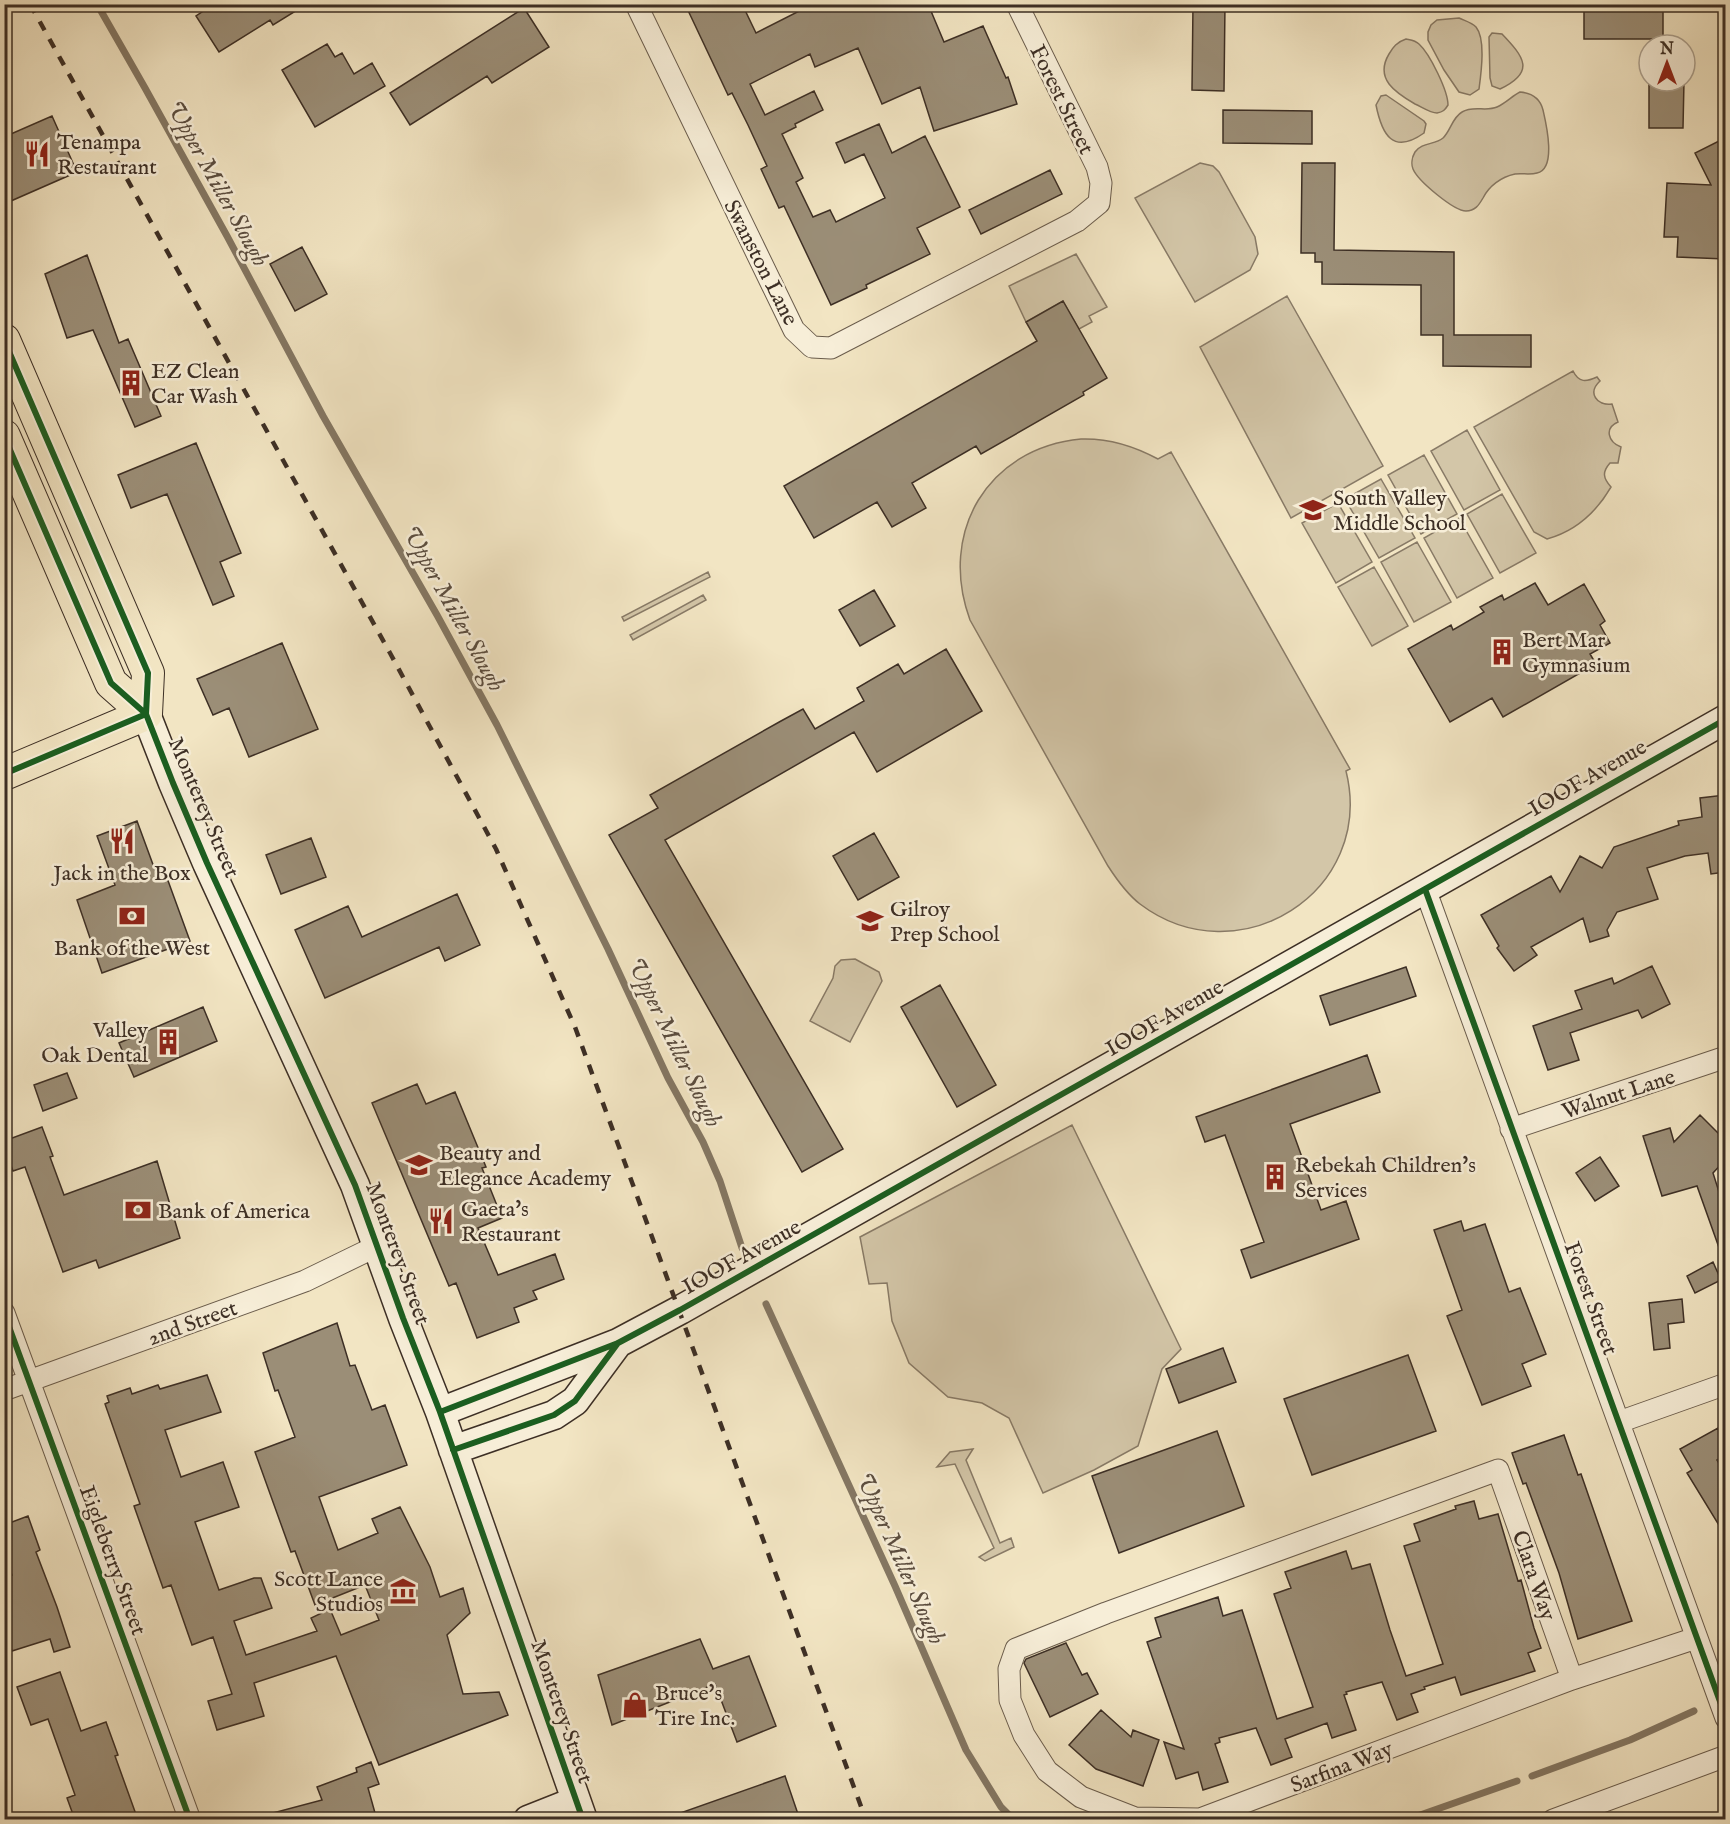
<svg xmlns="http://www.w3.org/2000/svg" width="1730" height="1824" font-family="'IM FELL English',serif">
<rect width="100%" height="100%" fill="#f2e5c3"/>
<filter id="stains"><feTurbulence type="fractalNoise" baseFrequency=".00333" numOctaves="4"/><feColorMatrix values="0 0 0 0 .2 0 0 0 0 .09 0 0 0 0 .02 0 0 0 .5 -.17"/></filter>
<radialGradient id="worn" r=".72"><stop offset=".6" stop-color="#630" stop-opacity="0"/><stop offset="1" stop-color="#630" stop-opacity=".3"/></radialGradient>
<path fill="#d3c6a8" stroke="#887a66" stroke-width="1.5" d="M 1459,18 C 1465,21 1471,22 1476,27 C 1486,39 1481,74 1479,89 L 1470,95 L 1459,92 L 1444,70 L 1428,40 L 1428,32 L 1431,25 L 1437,20 Z
M 1492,33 L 1502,34 C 1524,57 1536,72 1500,89 L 1492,86 L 1490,78 L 1489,37 Z
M 1406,39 C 1411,40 1415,40 1419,44 C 1430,54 1448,91 1448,105 C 1445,110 1443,112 1437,113 C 1430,113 1422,107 1415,104 C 1396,93 1374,79 1389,54 C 1393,47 1397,42 1406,39 Z
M 1520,92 C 1532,93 1540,98 1543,110 C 1546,123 1557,169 1537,173 C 1530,175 1522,173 1515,174 C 1501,177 1489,186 1483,198 C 1479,205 1475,211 1466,211 C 1454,211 1418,181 1413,169 C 1411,164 1412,157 1415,152 C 1422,142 1435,145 1443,138 C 1451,130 1452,118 1462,112 C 1473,105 1486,112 1497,107 C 1506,103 1512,96 1520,92 Z
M 1386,95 L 1424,121 L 1426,124 L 1424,133 C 1393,155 1382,135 1376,105 L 1381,96 Z
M 1200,163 L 1213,166 L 1219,172 L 1255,237 L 1258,254 L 1250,270 L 1195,302 L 1135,198 Z
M 1076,254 L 1107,307 L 1089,316 L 1092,322 L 1079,329 L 1063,301 L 1026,322 L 1009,286 Z
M 1287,296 L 1383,466 L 1291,518 L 1200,347 Z
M 1573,371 C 1579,383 1586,382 1597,377 L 1600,381 C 1587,393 1597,406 1612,404 L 1618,422 C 1604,428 1608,442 1621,447 L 1618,463 L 1610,463 C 1602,472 1603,478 1611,487 C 1597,511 1576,531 1547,539 L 1534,532 L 1474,427 Z
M 1467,430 L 1500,490 L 1464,510 L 1431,451 Z
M 1081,439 C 1109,438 1134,446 1158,459 L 1171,452 L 1350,769 L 1346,771 C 1376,892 1238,978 1140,904 C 1127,894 1117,880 1108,866 L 970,620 C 938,533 987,448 1081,439 Z
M 1424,455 L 1457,514 L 1421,534 L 1388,475 Z
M 1381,479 L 1415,538 L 1379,558 L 1345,499 Z
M 1502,494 L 1536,553 L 1500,573 L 1467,514 Z
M 1338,503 L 1372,562 L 1336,583 L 1302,523 Z
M 1459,518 L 1493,578 L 1457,598 L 1424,538 Z
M 1417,542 L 1451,602 L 1414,622 L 1381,562 Z
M 1374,567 L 1408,626 L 1372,646 L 1338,587 Z
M 708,572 L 710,577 L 624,621 L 622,617 Z
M 703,595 L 706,600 L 633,640 L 630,635 Z
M 855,959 L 879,972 L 882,981 L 850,1042 L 810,1021 L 833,978 L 835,966 L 841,960 Z
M 1072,1125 L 1181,1349 L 1162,1369 L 1138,1446 L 1094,1470 L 1043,1493 L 1009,1418 L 982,1403 L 948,1397 L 909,1363 L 892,1321 L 887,1283 L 869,1284 L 860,1237 Z
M 973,1449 L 966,1460 L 1000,1543 L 1011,1538 L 1014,1547 L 985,1561 L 979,1557 L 994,1548 L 955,1464 L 937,1467 L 950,1452 Z"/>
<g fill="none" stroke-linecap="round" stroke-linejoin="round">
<path stroke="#847763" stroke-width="7" d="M 97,4 L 145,88 L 227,236 L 323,416 L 437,615 L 497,725 L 608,949 L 668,1078 L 703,1142 L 720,1181 L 742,1248
M 766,1304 L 895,1586 L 966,1750 L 1001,1807 L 1014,1820
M 1532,1776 L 1630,1740 L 1694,1711
M 1406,1820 L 1517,1781"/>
</g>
<path fill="#9b8e77" stroke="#3d2f25" stroke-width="1.5" d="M 214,4 L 307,4 L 273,25 L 270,20 L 219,52 L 196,16 Z
M 685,4 L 742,4 L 756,33 L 813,4 L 928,4 L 944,42 L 983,26 L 1006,78 L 1008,77 L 1017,104 L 934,131 L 920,87 L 882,104 L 858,48 L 815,67 L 810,54 L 750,84 L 765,115 L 814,91 L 823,110 L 795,124 L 796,127 L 782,134 L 803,178 L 796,182 L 813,217 L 830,210 L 836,222 L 885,198 L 864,154 L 845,163 L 836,143 L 879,124 L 892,153 L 925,136 L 960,207 L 917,228 L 930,254 L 866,285 L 867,288 L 831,305 L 784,206 L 779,208 L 761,169 L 767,166 L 748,125 L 732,93 L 728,95 Z
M 1193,4 L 1225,4 L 1224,91 L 1192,90 Z
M 1584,6 L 1663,6 L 1663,39 L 1584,39 Z
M 524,8 L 549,47 L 492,83 L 487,76 L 410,125 L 390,93 Z
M 327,44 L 335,57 L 342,53 L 354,74 L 372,63 L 385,86 L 315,127 L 282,70 Z
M 1649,81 L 1684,81 L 1683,128 L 1649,128 Z
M 1223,110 L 1312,111 L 1312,144 L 1223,143 Z
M 52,116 L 77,172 L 4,204 L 4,137 Z
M 1725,138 L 1725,259 L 1677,257 L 1678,237 L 1664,237 L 1667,183 L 1711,185 L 1695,153 Z
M 1302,163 L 1335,163 L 1334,250 L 1454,252 L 1454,335 L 1531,335 L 1531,367 L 1443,366 L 1443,335 L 1421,335 L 1421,285 L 1322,284 L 1322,262 L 1315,262 L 1315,253 L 1301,253 Z
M 1050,170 L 1062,194 L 981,234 L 969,210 Z
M 302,247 L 327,294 L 295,311 L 270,264 Z
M 87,255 L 119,343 L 128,339 L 161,416 L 135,427 L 93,330 L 67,338 L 45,274 Z
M 1063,301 L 1107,378 L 1083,392 L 1084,395 L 981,454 L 976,446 L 912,483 L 926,508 L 892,527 L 877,502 L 814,538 L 784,486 L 1037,341 L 1026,322 Z
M 196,443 L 241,553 L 220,562 L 234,596 L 213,605 L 167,494 L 131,508 L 118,475 Z
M 1535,583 L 1548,605 L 1584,584 L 1605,621 L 1600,625 L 1610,643 L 1590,654 L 1596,664 L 1503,717 L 1492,698 L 1450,722 L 1408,649 L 1451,625 L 1453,630 L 1484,612 L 1480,607 L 1502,595 L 1504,600 Z
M 874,590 L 895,626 L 860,646 L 839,610 Z
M 282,643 L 318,729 L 249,757 L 229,708 L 213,715 L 197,679 Z
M 946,649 L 982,711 L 877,772 L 854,732 L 665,840 L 843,1149 L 802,1172 L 609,835 L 658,808 L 650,795 L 781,721 L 803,709 L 815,729 L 864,701 L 857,688 L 898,664 L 904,674 Z
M 1725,795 L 1725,872 L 1711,874 L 1708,853 L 1685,856 L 1647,868 L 1658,899 L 1617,912 L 1607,930 L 1609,936 L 1590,942 L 1583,918 L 1531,947 L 1537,955 L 1514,971 L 1497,948 L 1499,946 L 1481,915 L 1551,876 L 1560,892 L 1580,856 L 1602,868 L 1614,847 L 1679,825 L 1678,821 L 1702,817 L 1700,798 Z
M 137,821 L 155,870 L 163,867 L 190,941 L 102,973 L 77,900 L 115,885 L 97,836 Z
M 874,833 L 899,877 L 858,900 L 833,856 Z
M 311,838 L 326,877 L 281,894 L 266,855 Z
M 457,894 L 480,945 L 445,961 L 439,947 L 325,998 L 295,930 L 348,906 L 362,937 Z
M 1652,966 L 1670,1004 L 1642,1018 L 1638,1010 L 1570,1033 L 1579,1060 L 1548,1070 L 1533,1026 L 1582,1009 L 1575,991 L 1612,978 L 1614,984 Z
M 1406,967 L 1416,996 L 1330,1025 L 1320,996 Z
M 940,985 L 996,1085 L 957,1107 L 901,1007 Z
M 203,1007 L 217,1041 L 134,1077 L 119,1043 Z
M 1367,1055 L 1380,1092 L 1290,1124 L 1321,1210 L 1346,1201 L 1359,1239 L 1251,1278 L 1241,1250 L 1264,1242 L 1225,1135 L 1205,1142 L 1196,1117 Z
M 67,1073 L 77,1098 L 43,1111 L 34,1085 Z
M 417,1084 L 426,1104 L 455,1092 L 486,1167 L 482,1168 L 502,1218 L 478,1228 L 498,1275 L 555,1254 L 564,1279 L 533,1291 L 537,1299 L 514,1308 L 519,1322 L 477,1338 L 456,1283 L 449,1286 L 372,1103 Z
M 1700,1115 L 1725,1140 L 1725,1160 L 1713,1173 L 1725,1211 L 1725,1256 L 1722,1256 L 1697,1186 L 1662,1196 L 1643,1136 L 1670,1128 L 1674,1142 Z
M 42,1127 L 53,1156 L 50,1157 L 64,1195 L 157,1161 L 180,1238 L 99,1268 L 96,1260 L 63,1272 L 25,1167 L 13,1171 L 4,1146 L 4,1141 Z
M 1600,1157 L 1619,1186 L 1595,1201 L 1576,1173 Z
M 1461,1221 L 1464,1231 L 1485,1224 L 1509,1292 L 1520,1288 L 1546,1354 L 1522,1364 L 1531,1386 L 1482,1405 L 1447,1316 L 1462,1310 L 1434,1230 Z
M 1713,1262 L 1721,1280 L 1695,1293 L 1687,1276 Z
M 1682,1299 L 1684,1322 L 1668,1324 L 1670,1348 L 1654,1350 L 1649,1303 Z
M 337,1323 L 350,1366 L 355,1365 L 372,1410 L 385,1405 L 407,1465 L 319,1497 L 338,1550 L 378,1533 L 372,1519 L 400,1507 L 430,1567 L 440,1597 L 463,1588 L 470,1613 L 447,1635 L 463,1694 L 499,1692 L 508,1715 L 379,1765 L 336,1656 L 254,1683 L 264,1716 L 217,1730 L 208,1701 L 232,1694 L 213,1637 L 192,1645 L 171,1585 L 163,1588 L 134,1506 L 140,1504 L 105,1404 L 109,1402 L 107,1396 L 130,1388 L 132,1394 L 158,1385 L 160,1389 L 207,1375 L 221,1412 L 165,1430 L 181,1477 L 223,1462 L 239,1507 L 195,1522 L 219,1590 L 254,1578 L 261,1578 L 272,1608 L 234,1621 L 246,1655 L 317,1631 L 311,1618 L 330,1609 L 341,1635 L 379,1620 L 365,1585 L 315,1605 L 295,1551 L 291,1552 L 255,1452 L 295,1437 L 278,1390 L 275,1391 L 263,1353 Z
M 1223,1348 L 1236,1382 L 1179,1403 L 1166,1369 Z
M 1408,1355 L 1436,1431 L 1312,1475 L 1284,1399 Z
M 1718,1428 L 1725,1442 L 1725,1455 L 1717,1460 L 1725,1474 L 1725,1535 L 1687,1473 L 1692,1470 L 1680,1449 Z
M 1217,1431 L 1244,1506 L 1119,1553 L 1092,1476 Z
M 1564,1435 L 1578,1475 L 1581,1474 L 1632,1621 L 1578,1639 L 1559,1573 L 1526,1483 L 1523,1484 L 1512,1453 Z
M 1474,1501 L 1479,1519 L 1498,1514 L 1518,1581 L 1521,1580 L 1534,1628 L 1541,1648 L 1528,1653 L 1535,1671 L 1461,1695 L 1455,1677 L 1424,1687 L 1425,1689 L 1411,1694 L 1418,1712 L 1397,1720 L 1382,1682 L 1346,1692 L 1347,1694 L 1344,1695 L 1356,1730 L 1332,1738 L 1327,1723 L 1285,1739 L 1292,1757 L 1271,1765 L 1256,1728 L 1219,1738 L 1220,1742 L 1215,1744 L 1228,1782 L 1203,1790 L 1198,1772 L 1176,1779 L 1164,1742 L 1184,1749 L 1147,1642 L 1161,1637 L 1155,1618 L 1218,1597 L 1223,1616 L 1242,1610 L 1277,1719 L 1313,1707 L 1274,1594 L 1291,1588 L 1285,1572 L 1346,1551 L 1352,1569 L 1370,1564 L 1390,1630 L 1406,1676 L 1443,1664 L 1404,1546 L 1420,1541 L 1414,1524 L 1456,1509 L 1455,1506 Z
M 28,1516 L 40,1550 L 36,1552 L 57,1607 L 70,1647 L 54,1652 L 50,1639 L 12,1651 L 4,1626 L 4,1578 L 12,1575 L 4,1554 L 4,1525 Z
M 700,1639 L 713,1669 L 749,1656 L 776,1726 L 737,1742 L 715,1684 L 612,1725 L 598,1675 Z
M 1066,1643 L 1082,1675 L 1087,1673 L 1098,1694 L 1050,1717 L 1024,1663 L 1026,1659 Z
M 60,1672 L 81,1731 L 106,1722 L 118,1755 L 115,1756 L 138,1820 L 75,1820 L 67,1798 L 75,1795 L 48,1719 L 31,1725 L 17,1687 Z
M 1101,1710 L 1131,1737 L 1133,1730 L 1159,1740 L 1143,1786 L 1096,1769 L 1069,1745 Z
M 371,1762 L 379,1784 L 368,1788 L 377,1820 L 270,1820 L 269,1814 L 322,1800 L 317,1787 L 357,1772 L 356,1768 Z
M 785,1776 L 800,1820 L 669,1820 L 669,1817 Z"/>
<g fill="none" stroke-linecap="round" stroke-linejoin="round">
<g stroke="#6a5c4c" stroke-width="23">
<path id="street" d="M 636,4 L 794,330 L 812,347 L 831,348 L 1077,221 L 1099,203 L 1101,183 L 1097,167 L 1017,4
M 1425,889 L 1726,1718
M 1511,1129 L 1726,1057
M 4,1313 L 190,1820
M 4,1390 L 305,1281 L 377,1246
M 1619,1422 L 1726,1384
M 1572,1679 L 1498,1470 L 1106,1613 L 1016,1649 L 1009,1669 L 1010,1700 L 1024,1735 L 1047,1771 L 1081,1797 L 1135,1818 L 1200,1819 L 1572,1679 L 1696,1638
M 1553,1820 L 1726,1756"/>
</g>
<g stroke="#3d2f25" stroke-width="31">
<path id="secondary" d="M 146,714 L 173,783 L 207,863 L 355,1185 L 403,1318 L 440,1412 L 583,1820
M 440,1412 L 618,1343 L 680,1310 L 1726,719
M 453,1450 L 554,1415 L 575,1401 L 618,1343
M 528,1820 L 576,1801"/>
</g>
<g stroke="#3d2f25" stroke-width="34">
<path id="primary" d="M 4,340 L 148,673 L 146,714
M 4,436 L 111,683 L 146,714
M 4,774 L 146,714"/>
</g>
<use href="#street" stroke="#f7eed8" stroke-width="21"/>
<use href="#secondary" stroke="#f7eed8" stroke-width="28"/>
<use href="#primary" stroke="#f2e5c3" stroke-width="32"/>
<path stroke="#3d2f25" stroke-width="4.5" stroke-dasharray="10 10" stroke-linecap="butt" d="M 30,4 L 390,653 L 496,849 L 575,1027 L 866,1820"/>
<g stroke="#f7eed8" stroke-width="10">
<path id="cycleway" d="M 4,340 L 148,673 L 146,714 L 173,783 L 207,863 L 355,1185 L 403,1318 L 440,1412 L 583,1820
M 4,436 L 111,683 L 146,714
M 4,774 L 146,714
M 1425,889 L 1726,1718
M 4,1313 L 190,1820
M 440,1412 L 618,1343 L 680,1310 L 1726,719
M 453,1450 L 554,1415 L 575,1401 L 618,1343"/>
</g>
<use href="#cycleway" stroke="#1b5e20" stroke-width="6"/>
</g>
<defs>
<g id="restaurant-bare" transform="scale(2.07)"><path d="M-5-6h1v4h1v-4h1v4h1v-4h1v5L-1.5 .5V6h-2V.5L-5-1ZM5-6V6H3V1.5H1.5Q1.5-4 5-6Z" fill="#8f2418" stroke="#f7eed8" stroke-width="2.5" paint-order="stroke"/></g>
<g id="building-bare" transform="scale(2.07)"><path d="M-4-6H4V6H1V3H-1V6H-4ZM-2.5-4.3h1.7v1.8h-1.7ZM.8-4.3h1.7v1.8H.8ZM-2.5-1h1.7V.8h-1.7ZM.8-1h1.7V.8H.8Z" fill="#8f2418" stroke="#f7eed8" stroke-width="2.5" paint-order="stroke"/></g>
<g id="school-bare" transform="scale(2.07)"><path d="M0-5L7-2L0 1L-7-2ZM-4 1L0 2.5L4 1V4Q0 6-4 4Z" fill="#8f2418" stroke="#f7eed8" stroke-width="2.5" paint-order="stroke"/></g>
<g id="bank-bare" transform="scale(2.07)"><path d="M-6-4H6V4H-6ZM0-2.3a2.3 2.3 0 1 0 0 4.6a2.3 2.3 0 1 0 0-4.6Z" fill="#8f2418" stroke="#f7eed8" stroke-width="2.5" paint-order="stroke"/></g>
<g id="museum-bare" transform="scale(2.07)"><path d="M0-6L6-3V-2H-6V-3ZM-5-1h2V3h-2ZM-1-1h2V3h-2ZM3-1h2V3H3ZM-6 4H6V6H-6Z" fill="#8f2418" stroke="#f7eed8" stroke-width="2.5" paint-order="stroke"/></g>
<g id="shop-bare" transform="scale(2.07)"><path d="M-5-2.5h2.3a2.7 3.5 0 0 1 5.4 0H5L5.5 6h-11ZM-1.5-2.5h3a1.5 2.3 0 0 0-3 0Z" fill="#8f2418" stroke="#f7eed8" stroke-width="2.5" paint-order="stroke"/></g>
</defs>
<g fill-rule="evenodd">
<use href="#restaurant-bare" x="37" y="154"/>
<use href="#building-bare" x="131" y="383"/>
<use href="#school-bare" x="1313" y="510"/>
<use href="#building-bare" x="1502" y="652"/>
<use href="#restaurant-bare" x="122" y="841"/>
<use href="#bank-bare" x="132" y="916"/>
<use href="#school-bare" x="870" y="921"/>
<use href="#building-bare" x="168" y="1042"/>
<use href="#school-bare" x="419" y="1165"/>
<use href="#building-bare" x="1275" y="1177"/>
<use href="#bank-bare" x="138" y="1210"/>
<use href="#restaurant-bare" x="441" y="1221"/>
<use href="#museum-bare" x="403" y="1591"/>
<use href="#shop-bare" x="635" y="1705"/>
</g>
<g text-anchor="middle" stroke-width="5" stroke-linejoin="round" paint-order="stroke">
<g font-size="22" fill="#3d2f25" stroke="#f7eed8">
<text transform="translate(1063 99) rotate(64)" y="8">Forest Street</text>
<text transform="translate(762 262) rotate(63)" y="8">Swanston Lane</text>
<text transform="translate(1587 777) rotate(-30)" y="8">IOOF Avenue</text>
<text transform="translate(205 807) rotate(67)" y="8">Monterey Street</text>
<text transform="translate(1164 1017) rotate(-30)" y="8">IOOF Avenue</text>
<text transform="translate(1618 1093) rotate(-18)" y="8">Walnut Lane</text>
<text transform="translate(399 1253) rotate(70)" y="8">Monterey Street</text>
<text transform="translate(741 1256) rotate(-29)" y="8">IOOF Avenue</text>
<text transform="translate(1592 1298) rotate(70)" y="8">Forest Street</text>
<text transform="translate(192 1322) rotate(-20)" y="8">2nd Street</text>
<text transform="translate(114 1560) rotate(70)" y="8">Eigleberry Street</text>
<text transform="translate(1535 1575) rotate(71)" y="8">Clara Way</text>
<text transform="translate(563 1711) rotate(71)" y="8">Monterey Street</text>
<text transform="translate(1341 1766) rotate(-21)" y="8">Sarfina Way</text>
</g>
<g font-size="22" fill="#3d2f25" stroke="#f7eed8" text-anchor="start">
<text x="57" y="149">Tenampa<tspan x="57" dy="25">Restaurant</tspan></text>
<text x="151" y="378">EZ Clean<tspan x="151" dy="25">Car Wash</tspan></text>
<text x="1333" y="505">South Valley<tspan x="1333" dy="25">Middle School</tspan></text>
<text x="1522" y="647">Bert Mar<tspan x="1522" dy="25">Gymnasium</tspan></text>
<text x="122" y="880" text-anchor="middle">Jack in the Box</text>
<text x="890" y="916">Gilroy<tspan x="890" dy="25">Prep School</tspan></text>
<text x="132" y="955" text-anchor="middle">Bank of the West</text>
<text x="148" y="1037" text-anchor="end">Valley<tspan x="148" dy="25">Oak Dental</tspan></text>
<text x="439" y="1160">Beauty and<tspan x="439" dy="25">Elegance Academy</tspan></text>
<text x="1295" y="1172">Rebekah Children's<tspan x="1295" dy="25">Services</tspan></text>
<text x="461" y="1216">Gaeta's<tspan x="461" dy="25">Restaurant</tspan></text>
<text x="158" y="1218">Bank of America</text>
<text x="383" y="1586" text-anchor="end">Scott Lance<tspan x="383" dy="25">Studios</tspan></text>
<text x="655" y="1700">Bruce's<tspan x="655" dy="25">Tire Inc.</tspan></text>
</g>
<g font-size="24" font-style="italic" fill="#5b4d3f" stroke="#f7eed8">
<text transform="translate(218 183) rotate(61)" y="8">Upper Miller Slough</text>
<text transform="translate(454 608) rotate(61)" y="8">Upper Miller Slough</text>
<text transform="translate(675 1042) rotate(64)" y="8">Upper Miller Slough</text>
<text transform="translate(901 1558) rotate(66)" y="8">Upper Miller Slough</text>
</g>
</g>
<rect width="1730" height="1824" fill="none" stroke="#f2e5c3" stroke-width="24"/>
<rect x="6" y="6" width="1718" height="1812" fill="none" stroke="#3d2f25" stroke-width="3"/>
<rect x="12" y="12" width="1706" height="1800" fill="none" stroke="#3d2f25" stroke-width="1.5"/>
<g transform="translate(1667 63)"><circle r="28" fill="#f7eed8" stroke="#ada290" stroke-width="1.5"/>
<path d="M0-4.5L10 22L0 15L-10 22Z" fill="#8f2418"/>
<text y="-9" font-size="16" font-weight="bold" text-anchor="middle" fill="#3d2f25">N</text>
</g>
<rect width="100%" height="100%" filter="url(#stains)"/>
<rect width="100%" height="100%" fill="url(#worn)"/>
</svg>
